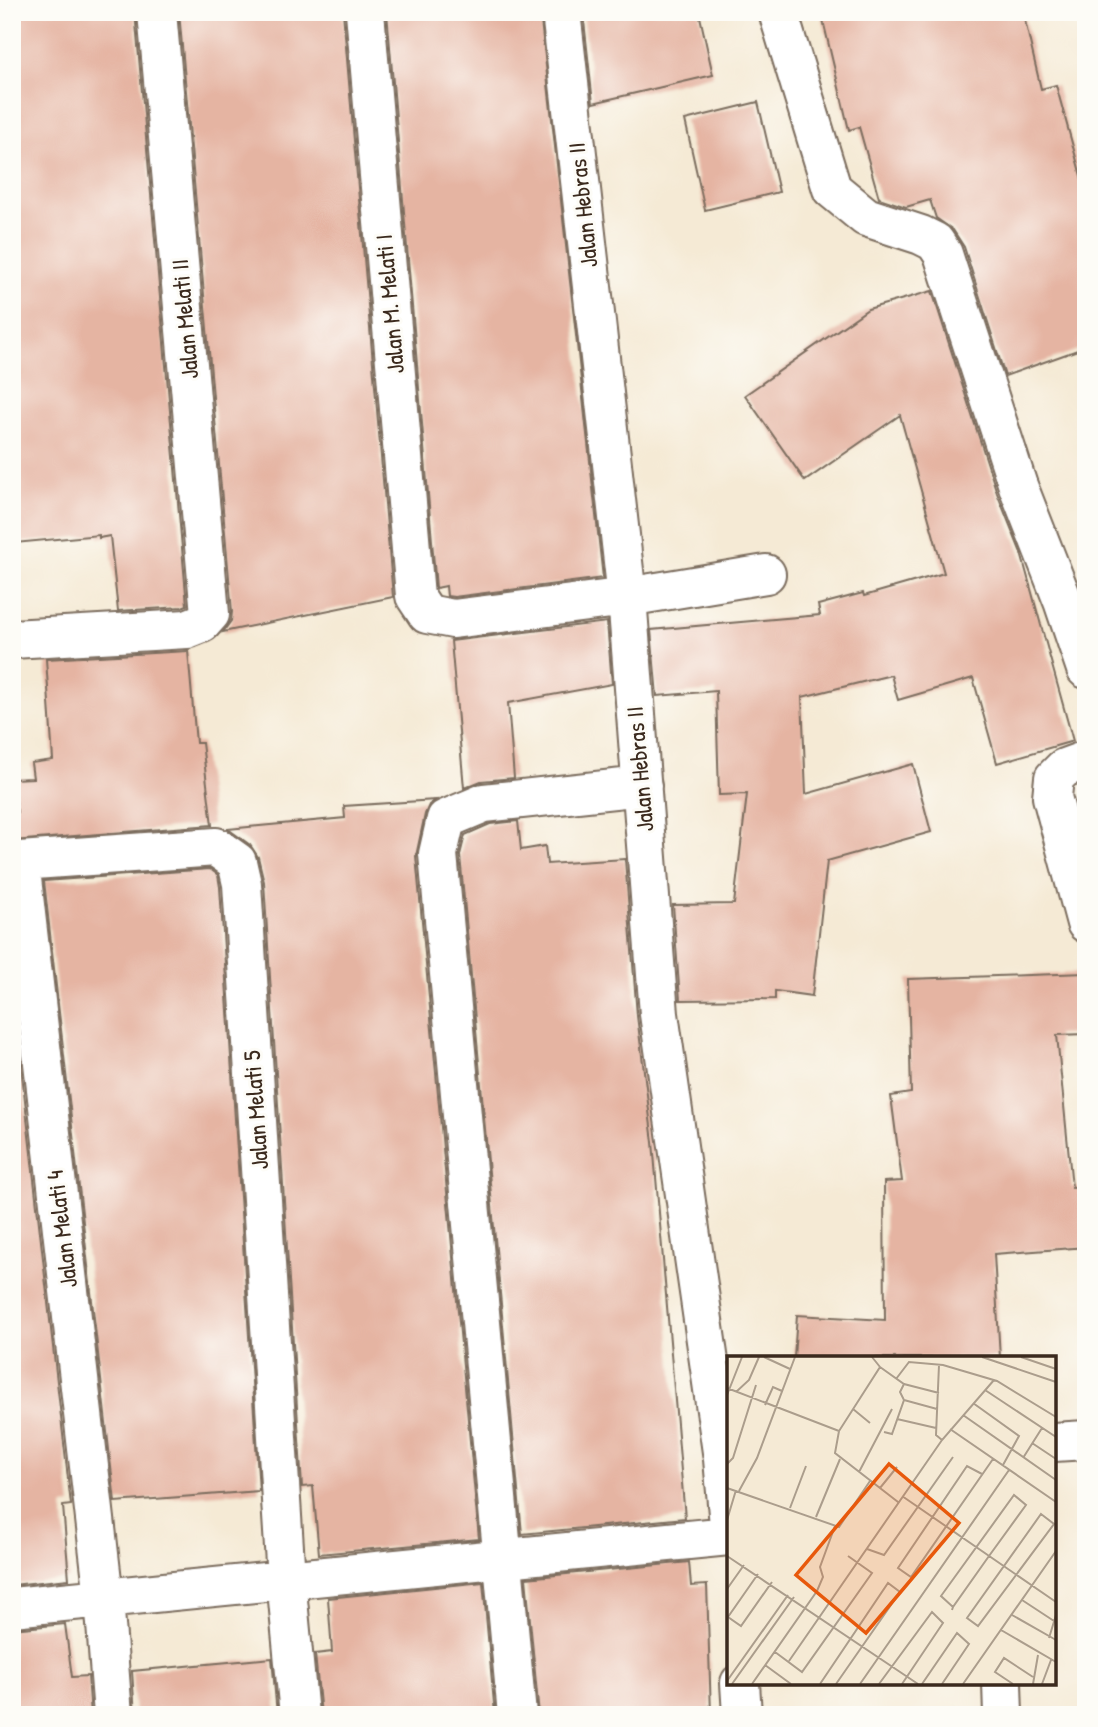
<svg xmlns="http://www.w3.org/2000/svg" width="1098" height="1727" font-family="'Patrick Hand',sans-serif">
<rect width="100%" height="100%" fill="#fdfcf7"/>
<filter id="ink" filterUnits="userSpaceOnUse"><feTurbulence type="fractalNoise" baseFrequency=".0143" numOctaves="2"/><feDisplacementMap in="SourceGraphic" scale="14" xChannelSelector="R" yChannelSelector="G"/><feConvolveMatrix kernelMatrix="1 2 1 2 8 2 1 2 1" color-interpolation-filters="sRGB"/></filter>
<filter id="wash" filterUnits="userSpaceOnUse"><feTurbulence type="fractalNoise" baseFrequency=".00686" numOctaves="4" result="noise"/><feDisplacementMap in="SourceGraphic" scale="28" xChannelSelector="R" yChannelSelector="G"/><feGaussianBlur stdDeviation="1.57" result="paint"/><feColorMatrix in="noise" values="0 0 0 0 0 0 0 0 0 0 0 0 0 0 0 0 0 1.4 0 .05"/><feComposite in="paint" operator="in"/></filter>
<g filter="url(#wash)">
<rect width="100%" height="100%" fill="#f5ead5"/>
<g id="blocks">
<path fill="#e5b4a2" d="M 12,12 L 135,12 L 187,605 L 182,607 L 118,611 L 110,536 L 99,538 L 99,535 L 15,543 L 12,508 Z
M 179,12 L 343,12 L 393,597 L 223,632 L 231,621 L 232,612 Z
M 387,12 L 540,12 L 603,578 L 454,597 L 447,596 L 446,586 L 436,588 Z
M 583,12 L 699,12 L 713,75 L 593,103 Z
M 821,12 L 1023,12 L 1041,89 L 1056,85 L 1086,194 L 1086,347 L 1005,376 L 964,247 L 953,230 L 936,218 L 930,200 L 906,207 L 879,198 L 859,127 L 849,130 Z
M 758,102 L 779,192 L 705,210 L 685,120 Z
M 932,291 L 997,493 L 1021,553 L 1073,741 L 997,763 L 973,678 L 898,700 L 891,675 L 802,697 L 806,794 L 913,764 L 931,832 L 827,861 L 812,996 L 775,991 L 775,999 L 680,1000 L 673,905 L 734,904 L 747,794 L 719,795 L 716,691 L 657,696 L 651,630 L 820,615 L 818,605 L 863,593 L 864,596 L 944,573 L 900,415 L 805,481 L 745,395 L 868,309 Z
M 607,622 L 612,684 L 508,703 L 514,778 L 481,781 L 464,788 L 451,641 Z
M 188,651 L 196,743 L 202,743 L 212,825 L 12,841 L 12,779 L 33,778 L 31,763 L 53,760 L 46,659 Z
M 436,800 L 429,805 L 425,814 L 416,856 L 479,1539 L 319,1554 L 313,1486 L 302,1487 L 264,882 L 258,857 L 250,845 L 228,829 L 345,818 L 344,806 Z
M 518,821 L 521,850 L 545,846 L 547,864 L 625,859 L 637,1016 L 653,1142 L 685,1518 L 522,1534 L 460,855 L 465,835 L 490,824 Z
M 210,869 L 218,875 L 220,887 L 259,1491 L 115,1502 L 44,881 Z
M 1086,973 L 1086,1034 L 1057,1035 L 1072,1187 L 1086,1186 L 1086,1247 L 994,1254 L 1000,1358 L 794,1358 L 797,1315 L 885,1320 L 884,1182 L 902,1181 L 891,1096 L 911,1093 L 908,979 Z
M 12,986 L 71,1505 L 63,1506 L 69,1579 L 12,1585 Z
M 689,1562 L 691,1586 L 707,1585 L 711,1715 L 539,1715 L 526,1578 Z
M 483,1582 L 495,1715 L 321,1715 L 315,1654 L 332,1652 L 328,1598 Z
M 65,1624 L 72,1677 L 88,1676 L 91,1715 L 12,1715 L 12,1629 Z
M 272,1658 L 277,1715 L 135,1715 L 132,1671 Z"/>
</g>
</g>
<g filter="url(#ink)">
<use href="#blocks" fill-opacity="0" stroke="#7c6d5e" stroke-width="2"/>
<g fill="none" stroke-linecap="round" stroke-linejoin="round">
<g stroke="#7c6d5e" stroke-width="42">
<path id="minor" d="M 365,12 L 415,596 L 427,614 L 453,619 L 627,597 L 766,574
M 561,12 L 627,597 L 659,1014 L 723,1459 L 729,1525
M 778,12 L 832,189 L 866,217 L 921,235 L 935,242 L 943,254 L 1018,486 L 1063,601 L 1086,669
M 12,639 L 187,629 L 202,623 L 210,614 L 157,12
M 1086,760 L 1064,768 L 1054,778 L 1052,797 L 1086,923
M 1054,1442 L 1086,1440
M 12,1607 L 729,1536
M 740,1683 L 742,1715
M 1002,1683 L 1003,1715
M 113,1715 L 104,1598 L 20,861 L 216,847 L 237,862 L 242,884 L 286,1579 L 299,1715
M 517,1715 L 438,854 L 446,819 L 484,803 L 642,786"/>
</g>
<path stroke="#7c6d5e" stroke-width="4.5" stroke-dasharray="5 5" stroke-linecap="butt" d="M 12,769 L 16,815"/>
<use href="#minor" stroke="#fff" stroke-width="38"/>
</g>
</g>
<g text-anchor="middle" stroke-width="6" stroke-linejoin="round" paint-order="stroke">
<g font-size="24" fill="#3b2a1e" stroke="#fdfcf7">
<text transform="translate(583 205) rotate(-96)" y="8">Jalan Hebras II</text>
<text transform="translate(390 304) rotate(-95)" y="8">Jalan M. Melati I</text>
<text transform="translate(185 319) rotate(-95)" y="8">Jalan Melati II</text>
<text transform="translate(640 769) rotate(-95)" y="8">Jalan Hebras II</text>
<text transform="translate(256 1110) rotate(-94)" y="8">Jalan Melati 5</text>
<text transform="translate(62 1229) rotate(-97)" y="8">Jalan Melati 4</text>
</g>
</g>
<g transform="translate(727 1356)">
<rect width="329" height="329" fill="#f5ead5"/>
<path fill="none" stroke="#ab9d8c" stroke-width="2" d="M 37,1 L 63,13M 145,1 L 153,11 L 112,75 L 108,97 L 171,146M 255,1 L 329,26M 294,1 L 329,13M 212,9 L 209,79 L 215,84M 153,11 L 177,28 L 212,37M 169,23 L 182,6 L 216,9 L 270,25 L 329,61M 0,32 L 112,75M 258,34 L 329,81M 9,36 L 22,24 L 32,1M 0,39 L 15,1M 177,44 L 210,53M 246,47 L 292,80 L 276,109M 38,49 L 46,31 L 55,35M 126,53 L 143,67M 236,59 L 329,124M 170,63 L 209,72M 223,73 L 329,146M 157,76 L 165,78 L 177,44 L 173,36 L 177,28M 305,87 L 329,103M 296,102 L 315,72M 0,108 L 6,102 L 29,29M 132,116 L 165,53M 255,118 L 240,110 L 171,212 L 184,221 L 266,103M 0,132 L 112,171 L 143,125M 153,132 L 170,111M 12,135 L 30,102 L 68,1M 175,140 L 329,246M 63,152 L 79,110M 314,158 L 327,168 L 251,270 L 240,262 ZM 89,161 L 113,103M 0,164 L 9,134M 140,193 L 157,199 L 226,101M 0,200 L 191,328M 31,218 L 1,261 L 14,270 L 45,226M 0,233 L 17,209M 295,244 L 327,265M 225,254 L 226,251 L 262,200 L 299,149 L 287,139 L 214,240 L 226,251M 285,259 L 329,284M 274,274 L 329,306M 322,282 L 329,259M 48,296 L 75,316 L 145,217 L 121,200M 62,305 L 215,84 L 267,24M 38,309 L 64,328M 0,325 L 61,239M 5,328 L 67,241M 25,328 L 90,235 L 96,221 L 93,211 L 108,170M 93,328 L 161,227 L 173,236 L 109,328M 133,328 L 282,114M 152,328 L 205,256 L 216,267 L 175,328M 195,328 L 230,277 L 242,288 L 215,328M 236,328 L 329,195M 286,328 L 268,316 L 277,302 L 306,321M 306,328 L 311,299M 315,328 L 324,304"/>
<path fill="#e8590c" fill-opacity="0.15" stroke="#e8590c" stroke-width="3.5" d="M 162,108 L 232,167 L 139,277 L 69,219 Z"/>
<rect width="329" height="329" fill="none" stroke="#3b2a1e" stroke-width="3.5"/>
</g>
<rect width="1098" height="1727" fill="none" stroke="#fdfcf7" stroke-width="42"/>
</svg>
